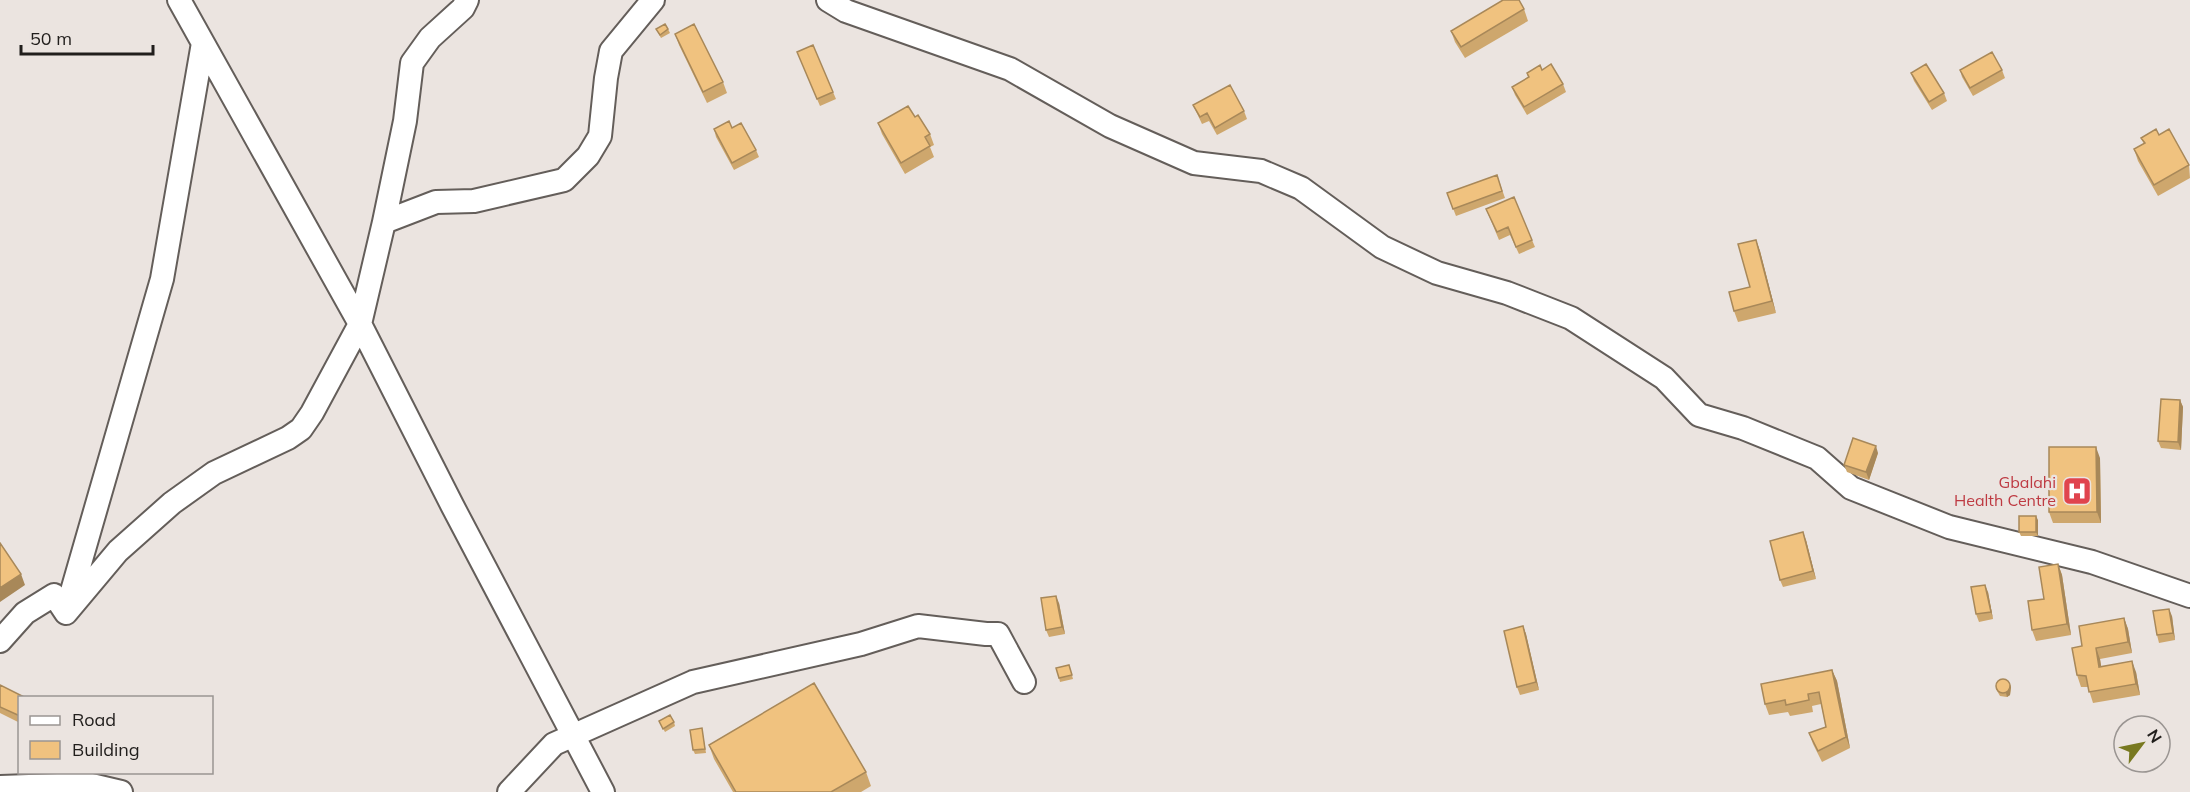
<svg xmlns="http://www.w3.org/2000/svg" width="2190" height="792" font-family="Mulish,sans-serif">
<rect width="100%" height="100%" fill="#ebe4e0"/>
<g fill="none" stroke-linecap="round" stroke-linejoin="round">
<g stroke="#645e5a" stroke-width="26">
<path id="minor" d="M 179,0 L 360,324 L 452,505 L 603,792
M 828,0 L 846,11 L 1010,69 L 1110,126 L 1194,163 L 1261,171 L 1301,188 L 1382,247 L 1437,273 L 1507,293 L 1571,318 L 1664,378 L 1699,415 L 1743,428 L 1817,458 L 1851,488 L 1949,527 L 2092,562 L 2190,596
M 384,222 L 405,121 L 412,63 L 430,38 L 463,8 L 467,0
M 68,605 L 162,279 L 203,43
M 0,641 L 25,613 L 54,595 L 66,613 L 118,551 L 172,503 L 214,473 L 288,438 L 301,429 L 312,413 L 360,324 L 384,222 L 436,202 L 474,201 L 564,180 L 588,156 L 600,136 L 606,78 L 611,51 L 653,0
M 0,787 L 87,784 L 121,792
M 509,792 L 554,744 L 693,682 L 861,644 L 918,626 L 986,634 L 998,634 L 1024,682"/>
</g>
<use href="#minor" stroke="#fff" stroke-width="22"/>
</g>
<path fill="#cea76d" d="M 1524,9 L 1528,21 L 1465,58 L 1455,42 L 1451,31 Z
M 656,29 L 668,29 L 670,33 L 661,38 Z
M 675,34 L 723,82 L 727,93 L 707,103 L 679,45 Z
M 797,52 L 833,92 L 836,99 L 820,106 Z
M 1542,70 L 1563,84 L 1566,92 L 1527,115 L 1515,95 L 1512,87 L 1528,78 L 1527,73 Z
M 1960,70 L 2002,70 L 2005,78 L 1973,96 L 1962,77 Z
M 1911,73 L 1944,93 L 1947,101 L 1932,110 L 1914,81 Z
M 1193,105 L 1244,111 L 1247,119 L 1217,135 L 1209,121 L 1202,124 Z
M 915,117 L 930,134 L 934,145 L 930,147 L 934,157 L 905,174 L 882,134 L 878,123 Z
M 714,129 L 756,150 L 759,157 L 734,170 L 716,137 Z
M 2159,135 L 2189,165 L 2190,178 L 2158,196 L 2138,161 L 2134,149 L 2144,144 L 2141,138 Z
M 1497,175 L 1505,198 L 1456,216 L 1447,193 Z
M 1486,209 L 1532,240 L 1535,247 L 1519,254 L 1510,235 L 1499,240 Z
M 1756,240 L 1760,251 L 1776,313 L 1738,322 L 1734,311 L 1750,287 Z
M 2180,400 L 2183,407 L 2181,450 L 2161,448 L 2158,441 Z
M 1878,453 L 1869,480 L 1847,472 L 1844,465 Z
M 2100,458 L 2101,523 L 2053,523 L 2049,512 Z
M 2038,520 L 2038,536 L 2021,536 L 2019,532 Z
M 1806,540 L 1816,579 L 1783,587 L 1780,580 Z
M 2058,564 L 2062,575 L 2071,635 L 2036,641 L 2032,630 L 2044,599 Z
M 1988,592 L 1993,619 L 1979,622 L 1976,614 Z
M 1059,603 L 1065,634 L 1049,637 L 1046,630 Z
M 2172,616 L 2175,640 L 2159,643 L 2157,635 Z
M 2124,618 L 2128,629 L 2132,653 L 2100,659 L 2101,666 L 2136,672 L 2140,695 L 2093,703 L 2088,687 L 2081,687 L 2077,675 L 2082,646 Z
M 1523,626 L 1526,634 L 1539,690 L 1520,695 L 1517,687 Z
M 1069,665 L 1073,679 L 1060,682 L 1059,678 Z
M 1832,670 L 1837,681 L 1850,748 L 1822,762 L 1813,744 L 1809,733 L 1826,727 L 1821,704 L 1812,706 L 1813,712 L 1790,716 L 1788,712 L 1769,715 L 1765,704 Z
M 0,685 L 20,698 L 20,723 L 0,713 Z
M 2011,687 L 2010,695 L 2007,697 L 2000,696 L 1996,689 Z
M 659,721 L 674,722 L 675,726 L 665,732 Z
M 702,728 L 706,753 L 695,754 L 693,750 Z
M 709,745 L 866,772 L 871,786 L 861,792 L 733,792 L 714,759 Z"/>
<path fill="#a88859" d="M 1756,240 L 1760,251 L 1776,313 L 1772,301 Z
M 2180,400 L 2183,407 L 2181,450 L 2178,442 Z
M 1876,446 L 1878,453 L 1869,480 L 1866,472 Z
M 2096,447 L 2100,458 L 2101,523 L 2097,512 Z
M 2036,516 L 2038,520 L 2038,536 L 2036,532 Z
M 1803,532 L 1806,540 L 1816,579 L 1813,571 Z
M 2058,564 L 2062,575 L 2071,635 L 2067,624 Z
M 21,574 L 25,585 L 0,602 L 0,588 Z
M 1985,585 L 1988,592 L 1993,619 L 1991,612 Z
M 1056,596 L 1059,603 L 1065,634 L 1062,627 Z
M 2169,609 L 2172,616 L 2175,640 L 2173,633 Z
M 2124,618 L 2128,629 L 2132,653 L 2128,642 Z
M 1523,626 L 1526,634 L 1539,690 L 1536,682 Z
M 2096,648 L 2100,659 L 2103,678 L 2099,667 Z
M 2132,661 L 2136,672 L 2140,695 L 2136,684 Z
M 1832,670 L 1837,681 L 1850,748 L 1846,737 Z
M 2010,684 L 2011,687 L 2010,695 L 2007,697 L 2006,693 Z"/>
<path fill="#f0c27f" stroke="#a88859" stroke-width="1.5" d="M 1503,0 L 1519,0 L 1524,9 L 1461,47 L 1451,31 Z
M 665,24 L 668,29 L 660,35 L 656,29 Z
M 694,24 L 723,82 L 703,92 L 675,34 Z
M 813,45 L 833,92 L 817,99 L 797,52 Z
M 1992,52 L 2002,70 L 1970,88 L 1960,70 Z
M 1551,64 L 1563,84 L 1524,107 L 1512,87 L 1529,77 L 1527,73 L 1540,65 L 1542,70 Z
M 1926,64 L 1944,93 L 1929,102 L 1911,73 Z
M 1230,85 L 1244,111 L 1215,128 L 1207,113 L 1200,117 L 1193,105 Z
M 908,106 L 915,117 L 918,115 L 930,134 L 925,137 L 930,146 L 901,163 L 878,123 Z
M 729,121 L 732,128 L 741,123 L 756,150 L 732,163 L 714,129 Z
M 2156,129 L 2159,135 L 2169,129 L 2189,165 L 2154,185 L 2134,149 L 2145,143 L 2141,138 Z
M 1497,175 L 1502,191 L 1453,209 L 1447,193 Z
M 1514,197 L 1532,240 L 1516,247 L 1508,227 L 1497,232 L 1486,209 Z
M 1756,240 L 1772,301 L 1734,311 L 1729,292 L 1750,287 L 1738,244 Z
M 2161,399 L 2180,400 L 2178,442 L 2158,441 Z
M 1853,438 L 1876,446 L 1866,472 L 1844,465 Z
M 2049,447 L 2096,447 L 2097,512 L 2049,512 Z
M 2019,516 L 2036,516 L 2036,532 L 2019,532 Z
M 1803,532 L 1813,571 L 1780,580 L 1770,541 Z
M 0,543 L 21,574 L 0,588 Z
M 2058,564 L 2067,624 L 2032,630 L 2028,601 L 2044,599 L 2039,567 Z
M 1985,585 L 1991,612 L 1976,614 L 1971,587 Z
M 1056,596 L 1062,627 L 1046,630 L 1041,598 Z
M 2169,609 L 2173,633 L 2157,635 L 2153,611 Z
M 2124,618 L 2128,642 L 2096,648 L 2099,667 L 2132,661 L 2136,684 L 2089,692 L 2086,676 L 2077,675 L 2072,648 L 2082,646 L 2079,626 Z
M 1523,626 L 1536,682 L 1517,687 L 1504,631 Z
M 1069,665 L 1072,675 L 1059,678 L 1056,668 Z
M 1832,670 L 1846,737 L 1818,751 L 1809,733 L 1826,727 L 1819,692 L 1808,694 L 1809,700 L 1786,705 L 1785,700 L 1765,704 L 1761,684 Z
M1996 686a7 7 0 1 1 14 0a7 7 0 1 1-14 0Z
M 814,683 L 866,772 L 831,792 L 736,792 L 709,745 Z
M 0,685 L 26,698 L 20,698 L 20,716 L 0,707 Z
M 670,715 L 674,722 L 663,729 L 659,721 Z
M 702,728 L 705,749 L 693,750 L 690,730 Z"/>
<defs>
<g id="hospital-square" transform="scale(1.5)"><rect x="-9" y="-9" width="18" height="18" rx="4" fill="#e0444e" stroke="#ebe4e0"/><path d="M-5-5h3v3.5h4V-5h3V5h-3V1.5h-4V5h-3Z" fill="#fff"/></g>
</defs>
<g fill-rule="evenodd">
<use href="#hospital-square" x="2077" y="491"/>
</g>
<g text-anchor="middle" stroke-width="4.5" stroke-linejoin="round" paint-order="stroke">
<g font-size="16" fill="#be3a42" stroke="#ebe4e0" text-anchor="end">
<text x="2056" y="488">Gbalahi<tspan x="2056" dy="18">Health Centre</tspan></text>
</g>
</g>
<rect x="18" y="696" width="195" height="78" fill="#ebe4e0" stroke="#9a9592" stroke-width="1.5"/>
<rect x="30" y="716" width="30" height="9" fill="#ffffff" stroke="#9a9592" stroke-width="1.5"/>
<text x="72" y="726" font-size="18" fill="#211e1c">Road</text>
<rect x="30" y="741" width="30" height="18" fill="#f0c27f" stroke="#9a9592" stroke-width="1.5"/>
<text x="72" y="756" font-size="18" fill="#211e1c">Building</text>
<g transform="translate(2142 744) rotate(58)"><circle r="28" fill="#ebe4e0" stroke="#9a9592" stroke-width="1.5"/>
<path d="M0-4.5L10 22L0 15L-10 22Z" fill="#787920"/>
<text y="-9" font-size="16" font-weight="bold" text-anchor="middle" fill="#211e1c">N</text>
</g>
<path d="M21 45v9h132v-9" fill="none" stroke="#211e1c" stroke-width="3"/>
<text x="30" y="45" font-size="18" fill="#211e1c" stroke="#ebe4e0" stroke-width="4.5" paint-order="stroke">50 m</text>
</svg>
